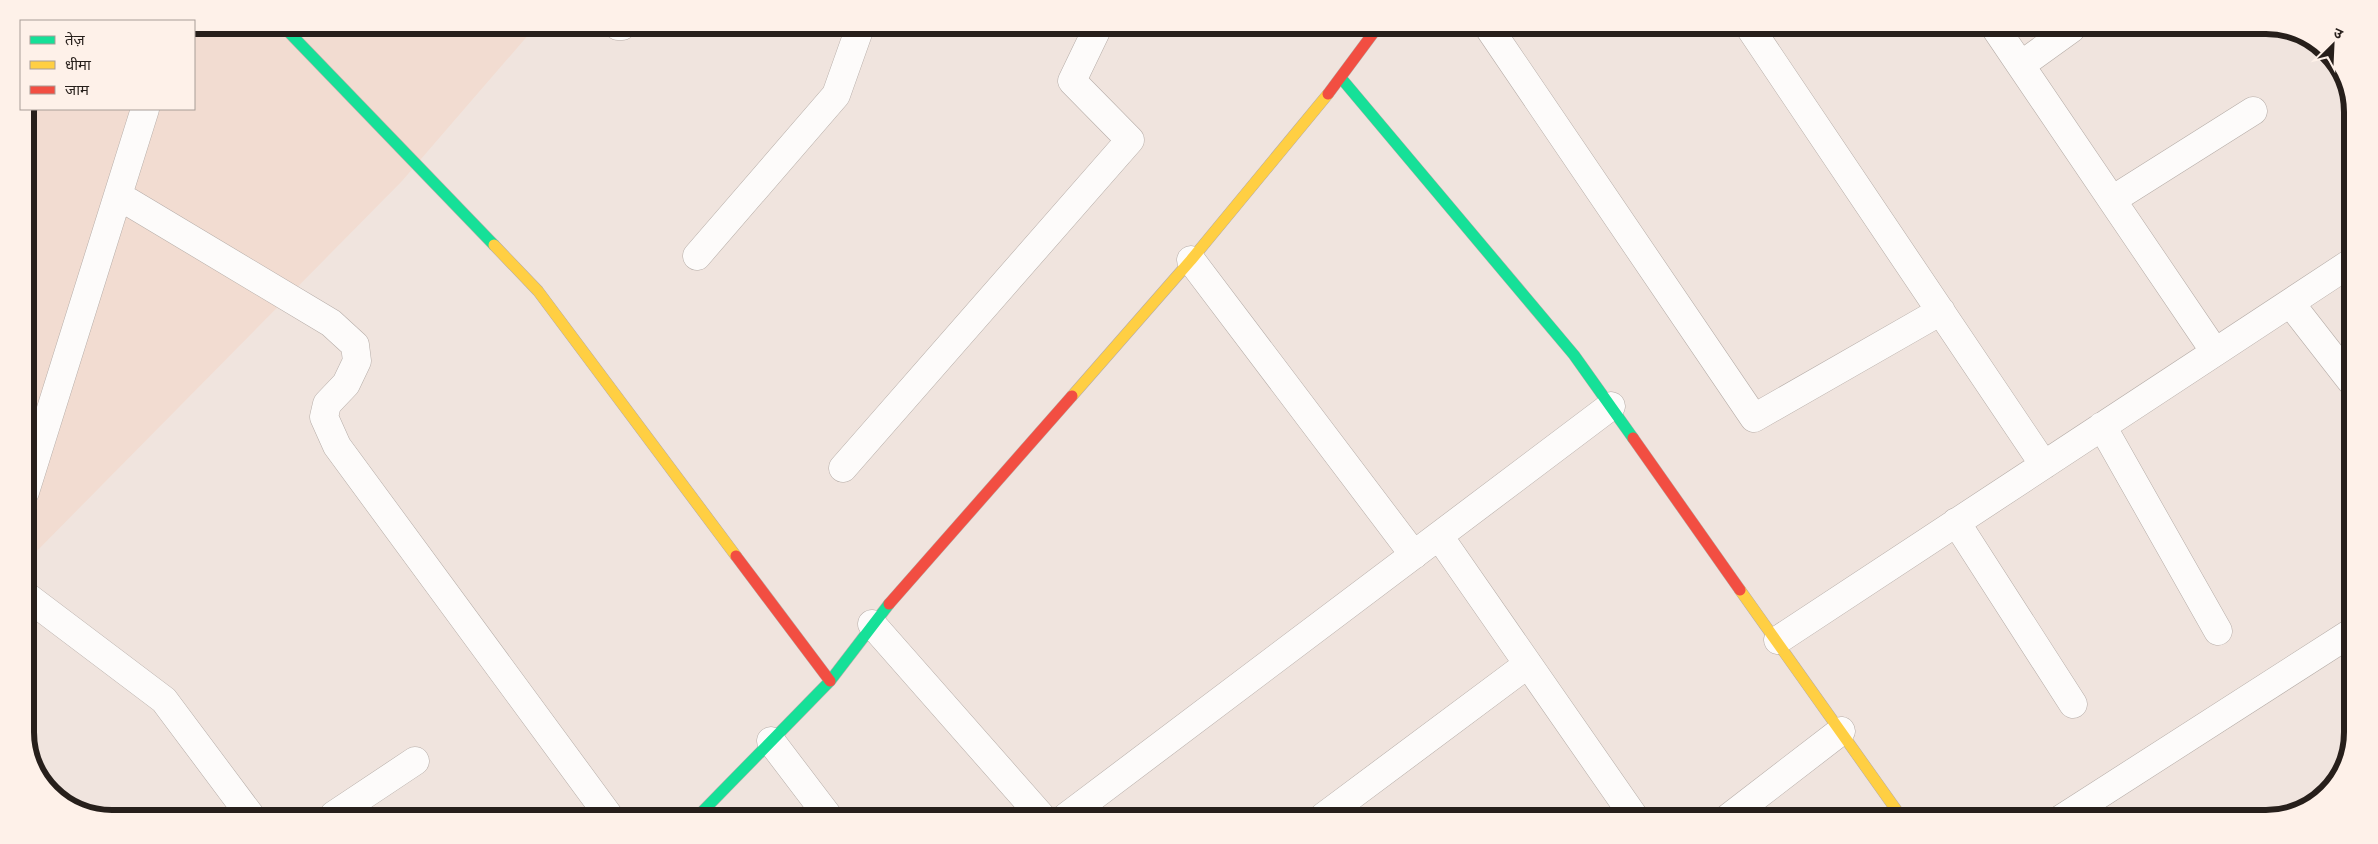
<svg xmlns="http://www.w3.org/2000/svg" width="2378" height="844" font-family="'Fira Sans Condensed','Noto Sans Devanagari',sans-serif">
<rect width="100%" height="100%" fill="#f0e4de"/>
<path fill="#f2dcd1" d="M 194,25 L 536,26 L 402,181 L 25,563 L 25,109 L 194,109 Z"/>
<g fill="none" stroke-linecap="round" stroke-linejoin="round">
<g stroke="#b5aca7" stroke-width="29">
<path id="street" d="M 618,26 L 622,26
M 1489,28 L 1754,418 L 1941,311
M 1750,28 L 2044,465
M 1996,29 L 2215,352
M 2021,65 L 2071,29
M 119,196 L 331,323 L 355,345 L 357,361 L 346,384 L 327,404 L 324,417 L 337,446 L 609,816
M 2112,200 L 2253,111
M 697,256 L 836,95 L 858,33 L 856,27
M 1191,260 L 1414,555
M 2291,304 L 2351,381
M 2102,426 L 2218,631
M 843,468 L 1130,140 L 1072,81 L 1098,27
M 25,492 L 145,109
M 1956,522 L 2073,704
M 1439,536 L 1635,818
M 25,595 L 164,700 L 250,815
M 872,624 L 1041,816
M 1778,640 L 2352,262
M 771,741 L 828,816
M 334,815 L 415,761
M 1066,817 L 1611,406
M 1323,817 L 1528,664
M 1728,818 L 1841,731
M 2061,819 L 2349,634"/>
</g>
<g stroke="#b5aca7" stroke-width="12">
<path id="fast" d="M 282,25 L 494,245
M 1341,78 L 1574,355 L 1633,438
M 698,816 L 830,681 L 889,604"/>
</g>
<g stroke="#b5aca7" stroke-width="12">
<path id="slow" d="M 494,245 L 538,291 L 736,556
M 1072,396 L 1191,260 L 1328,94
M 1740,590 L 1902,818"/>
</g>
<g stroke="#b5aca7" stroke-width="12">
<path id="jam" d="M 1328,94 L 1377,28
M 1633,438 L 1740,590
M 736,556 L 830,681
M 889,604 L 1072,396"/>
</g>
<use href="#street" stroke="#fdfbfa" stroke-width="28"/>
<use href="#fast" stroke="#16e098" stroke-width="11"/>
<use href="#slow" stroke="#ffcf43" stroke-width="11"/>
<use href="#jam" stroke="#f24e42" stroke-width="11"/>
</g>
<path d="M0 0H2378V844H0ZM112 34H2266A78 78 0 0 1 2344 112V732A78 78 0 0 1 2266 810H112A78 78 0 0 1 34 732V112A78 78 0 0 1 112 34Z" fill="#fef1e9" fill-rule="evenodd"/>
<path fill="none" stroke="#271f1b" stroke-width="6" d="M112 34H2266A78 78 0 0 1 2344 112V732A78 78 0 0 1 2266 810H112A78 78 0 0 1 34 732V112A78 78 0 0 1 112 34Z"/>
<rect x="20" y="20" width="175" height="90" fill="#fef1e9" stroke="#a89d97"/>
<rect x="30" y="36" width="25" height="8" fill="#16e098" stroke="#a89d97"/>
<text x="65" y="45" font-size="15" fill="#271f1b">तेज़</text>
<rect x="30" y="61" width="25" height="8" fill="#ffcf43" stroke="#a89d97"/>
<text x="65" y="70" font-size="15" fill="#271f1b">धीमा</text>
<rect x="30" y="86" width="25" height="8" fill="#f24e42" stroke="#a89d97"/>
<text x="65" y="95" font-size="15" fill="#271f1b">जाम</text>
<g transform="translate(2333 45) rotate(24)" stroke="#fef1e9" stroke-width="4" paint-order="stroke">
<path d="M0-4L9 19L0 12L-9 19Z" fill="#271f1b"/>
<text y="-8" font-size="14" font-weight="bold" text-anchor="middle" fill="#271f1b">उ</text>
</g>
</svg>
